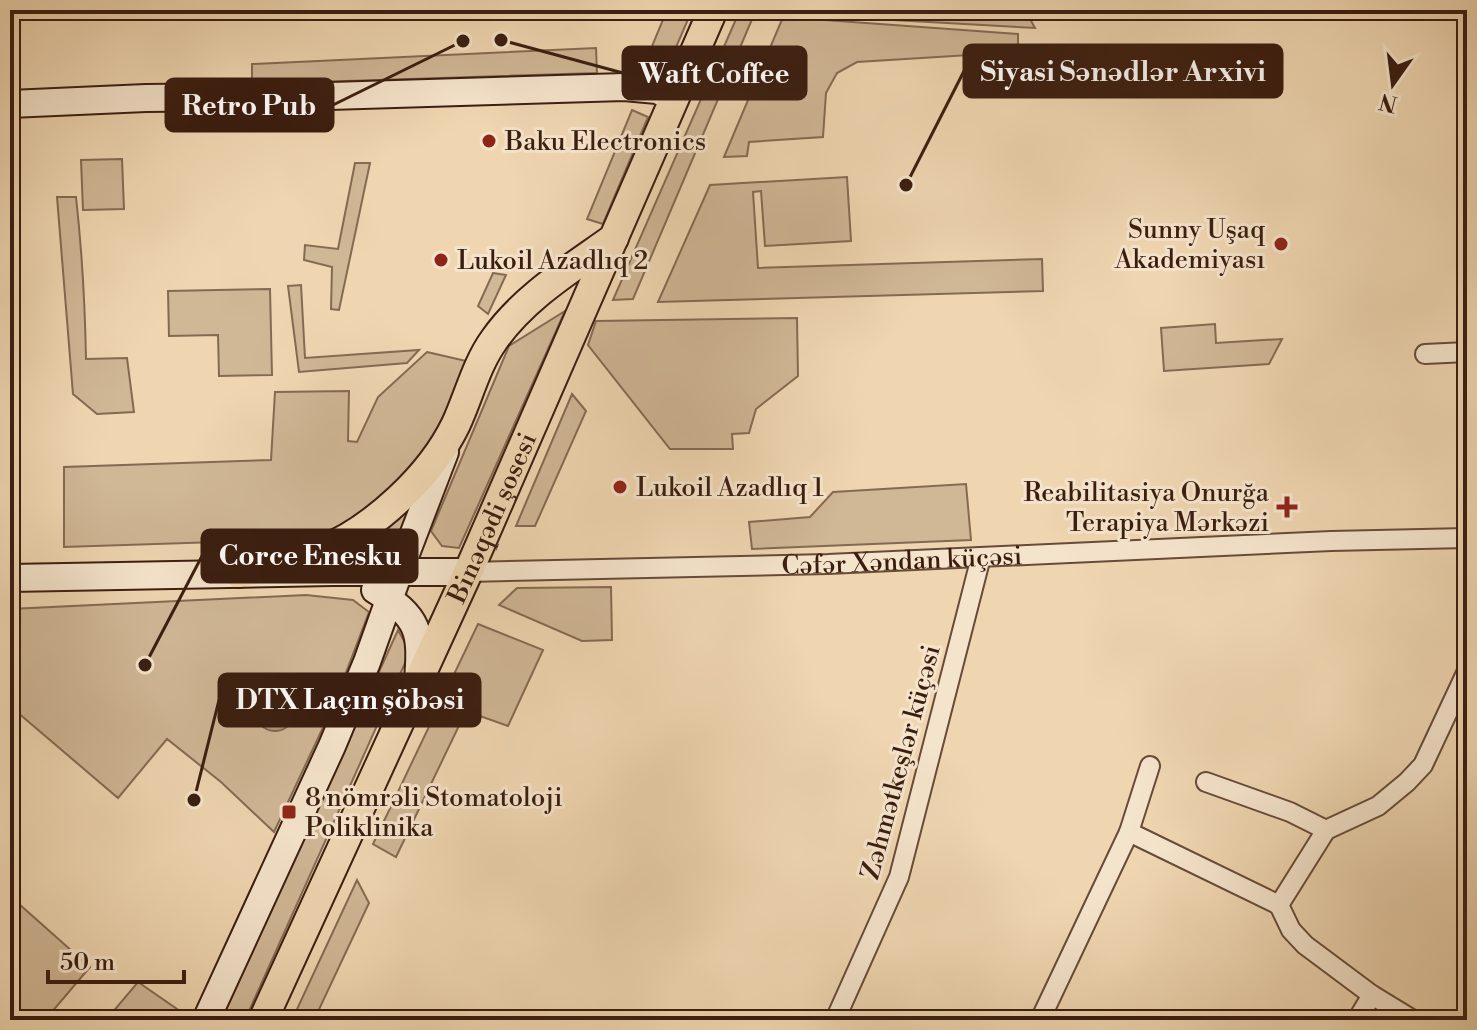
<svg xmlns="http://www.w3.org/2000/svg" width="1477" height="1030" font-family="'Libre Bodoni',serif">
<rect width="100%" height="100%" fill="#efd6b1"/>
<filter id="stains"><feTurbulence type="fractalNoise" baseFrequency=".0025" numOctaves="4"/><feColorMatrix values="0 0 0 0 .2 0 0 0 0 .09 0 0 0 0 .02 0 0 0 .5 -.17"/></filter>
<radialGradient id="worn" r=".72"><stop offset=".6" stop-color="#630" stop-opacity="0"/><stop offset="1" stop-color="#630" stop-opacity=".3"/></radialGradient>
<path fill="#d0b796" stroke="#856a53" stroke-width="2" d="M 667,10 L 692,10 L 671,59 L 666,65 L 658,67 L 645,63 Z
M 740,10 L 756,10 L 633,299 L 613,300 Z
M 786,10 L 844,11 L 1025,10 L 1035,28 L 786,14 Z
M 783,17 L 1018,34 L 1018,52 L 857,62 L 837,73 L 826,93 L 823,137 L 749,142 L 747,156 L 724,157 Z
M 596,48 L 597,73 L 252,84 L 252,64 Z
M 632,110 L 648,117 L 603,224 L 587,219 Z
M 122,159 L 124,209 L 83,210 L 81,160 Z
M 355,163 L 370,163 L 339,310 L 331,309 L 332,267 L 304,260 L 305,245 L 338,249 Z
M 847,177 L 851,241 L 765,246 L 761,191 L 753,192 L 758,268 L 1042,259 L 1043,291 L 658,302 L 710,185 Z
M 57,197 L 76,197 C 82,251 85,305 86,359 L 127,358 L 134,412 L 97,414 L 73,394 Z
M 493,273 L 506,275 L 488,314 L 478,306 Z
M 301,285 L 305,358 L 419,350 L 407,363 L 299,372 L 288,286 Z
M 270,289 L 272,375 L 219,376 L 218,335 L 169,336 L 168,291 Z
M 565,311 L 459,548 L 442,546 L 431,531 L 509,346 Z
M 797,318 L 798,376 L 756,409 L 749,433 L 732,434 L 733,449 L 670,449 L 588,345 L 596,321 Z
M 1215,324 L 1216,343 L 1282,339 L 1269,364 L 1164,371 L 1161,328 Z
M 427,352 L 466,361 L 441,426 L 405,478 L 351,522 L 314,536 L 281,540 L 64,547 L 64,467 L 271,460 L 275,392 L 349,391 L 348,441 L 357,442 L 378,397 Z
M 572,394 L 586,411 L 535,526 L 516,526 Z
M 966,484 L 971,540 L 752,549 L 749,522 L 810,517 L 833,492 Z
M 421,495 L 403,545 L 366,545 Z
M 611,587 L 612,640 L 582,641 L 499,605 L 517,588 Z
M 306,595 L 353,600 L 369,612 L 334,704 L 274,832 L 221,782 L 167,739 L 118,798 L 10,706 L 10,609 Z
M 478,624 L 543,650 L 508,726 L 466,711 L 396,857 L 373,844 Z
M 398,630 L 410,652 L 245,1020 L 221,1020 Z
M 357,880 L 369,903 L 314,1020 L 292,1020 Z
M 10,896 L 90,967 L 45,1020 L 10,1020 Z
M 138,982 L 193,1020 L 106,1020 Z"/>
<path fill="#b1977a" stroke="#816650" stroke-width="2" d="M255 711a20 20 0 1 1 40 0a20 20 0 1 1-40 0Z"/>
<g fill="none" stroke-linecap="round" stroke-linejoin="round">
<g stroke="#674b38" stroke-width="22">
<g id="street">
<path d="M 1425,354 L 1467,352"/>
<path id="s1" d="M 468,572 L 828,564 L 1331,541 L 1467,538"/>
<path d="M 1206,782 L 1290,812 L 1326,830"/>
<path d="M 1129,832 L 1279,905"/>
<path d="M 1372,995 L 1413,1020"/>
<path d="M 835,1020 L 899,877 L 981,557"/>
<path d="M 1040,1020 L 1129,832 L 1150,766"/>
<path d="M 1357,1020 L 1372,995 L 1305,945 L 1291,930 L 1279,905 L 1326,830 L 1378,806 L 1407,782 L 1423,765 L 1467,671"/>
</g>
</g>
<g stroke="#3a1d10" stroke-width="30">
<path id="secondary" d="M 10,104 L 146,98 L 330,96 L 624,87 L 657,90 L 675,98
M 10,578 L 332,572 L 468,572
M 375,590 C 419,617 422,631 418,680
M 206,1020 L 332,746 L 367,662 L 399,572 L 445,452"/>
</g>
<g stroke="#3a1d10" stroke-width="32">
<g id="primary">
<path d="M 238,573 C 266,567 295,563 321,551 C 374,529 431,476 456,424 C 469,396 476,365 494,340 C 524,297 572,268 614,238"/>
<path id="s2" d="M 263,1020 L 470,568 L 713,10"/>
</g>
</g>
<use href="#street" stroke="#f5e4cc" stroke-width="18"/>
<use href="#secondary" stroke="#f5e4cc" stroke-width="26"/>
<use href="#primary" stroke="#efd6b1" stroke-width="28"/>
</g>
<g fill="#8f2418" stroke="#f5e4cc" stroke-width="3">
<circle cx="489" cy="141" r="8"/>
<circle cx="1281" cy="244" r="8"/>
<circle cx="441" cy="260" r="8"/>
<circle cx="620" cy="487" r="8"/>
<path d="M1283 495h8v8h8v8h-8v8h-8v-8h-8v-8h8z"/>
<rect x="281" y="804" width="16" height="16" rx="4"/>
</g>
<g text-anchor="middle" stroke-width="6" stroke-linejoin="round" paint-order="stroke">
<g font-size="26" fill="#3a1d10" stroke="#f5e4cc" text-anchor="start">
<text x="505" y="150">Baku Electronics</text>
<text x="1265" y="238" text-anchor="end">Sunny Uşaq<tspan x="1265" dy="30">Akademiyası</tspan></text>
<text x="457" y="269">Lukoil Azadlıq 2</text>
<text x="636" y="496">Lukoil Azadlıq 1</text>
<text x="1269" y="501" text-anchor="end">Reabilitasiya Onurğa<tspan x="1269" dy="30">Terapiya Mərkəzi</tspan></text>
<text x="305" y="806">8 nömrəli Stomatoloji<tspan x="305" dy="30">Poliklinika</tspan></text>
</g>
<g font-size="26" fill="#3a1d10" stroke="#f5e4cc">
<text dy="9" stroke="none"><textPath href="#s2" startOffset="552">Binəqədi şosesi</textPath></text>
<text dy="9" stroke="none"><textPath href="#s1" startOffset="434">Cəfər Xəndan küçəsi</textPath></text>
<text transform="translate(900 762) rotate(-75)" y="9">Zəhmətkeşlər küçəsi</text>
</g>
</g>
<path fill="none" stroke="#3a1d10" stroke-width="3" d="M906 185L964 71M501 40L623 73M463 41L333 105M145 665L202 556M194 800L219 700"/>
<g fill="#3a1d10" stroke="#f5e4cc" stroke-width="3">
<circle cx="906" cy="185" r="8"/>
<circle cx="501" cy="40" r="8"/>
<circle cx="463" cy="41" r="8"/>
<circle cx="145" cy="665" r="8"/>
<circle cx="194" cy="800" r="8"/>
</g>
<g fill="#3a1d10" stroke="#3a1d10" stroke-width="3">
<rect x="964" y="45" width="318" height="52" rx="8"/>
<rect x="623" y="47" width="183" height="52" rx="8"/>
<rect x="166" y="79" width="167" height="52" rx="8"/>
<rect x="202" y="530" width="215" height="52" rx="8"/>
<rect x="219" y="674" width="261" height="52" rx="8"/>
</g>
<g font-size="28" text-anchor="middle" font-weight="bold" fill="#fff">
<text x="1123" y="81">Siyasi Sənədlər Arxivi</text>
<text x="714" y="83">Waft Coffee</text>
<text x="249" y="115">Retro Pub</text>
<text x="310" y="565">Corce Enesku</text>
<text x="350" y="709">DTX Laçın şöbəsi</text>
</g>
<rect width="1477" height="1030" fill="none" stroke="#efd6b1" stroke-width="40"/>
<rect x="12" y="12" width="1453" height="1006" fill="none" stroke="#3a1d10" stroke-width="4"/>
<rect x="20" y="20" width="1437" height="990" fill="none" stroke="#3a1d10" stroke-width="2"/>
<g transform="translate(1393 84) rotate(194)" stroke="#f5e4cc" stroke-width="6" paint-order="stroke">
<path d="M0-6L14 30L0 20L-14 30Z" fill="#3a1d10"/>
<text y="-12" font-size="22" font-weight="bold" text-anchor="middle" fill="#3a1d10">N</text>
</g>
<path d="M48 970v12h136v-12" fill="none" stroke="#3a1d10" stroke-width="4"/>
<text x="60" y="970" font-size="24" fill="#3a1d10" stroke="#f5e4cc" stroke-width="6" paint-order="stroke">50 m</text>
<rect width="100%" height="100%" filter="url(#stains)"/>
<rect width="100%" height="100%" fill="url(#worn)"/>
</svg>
